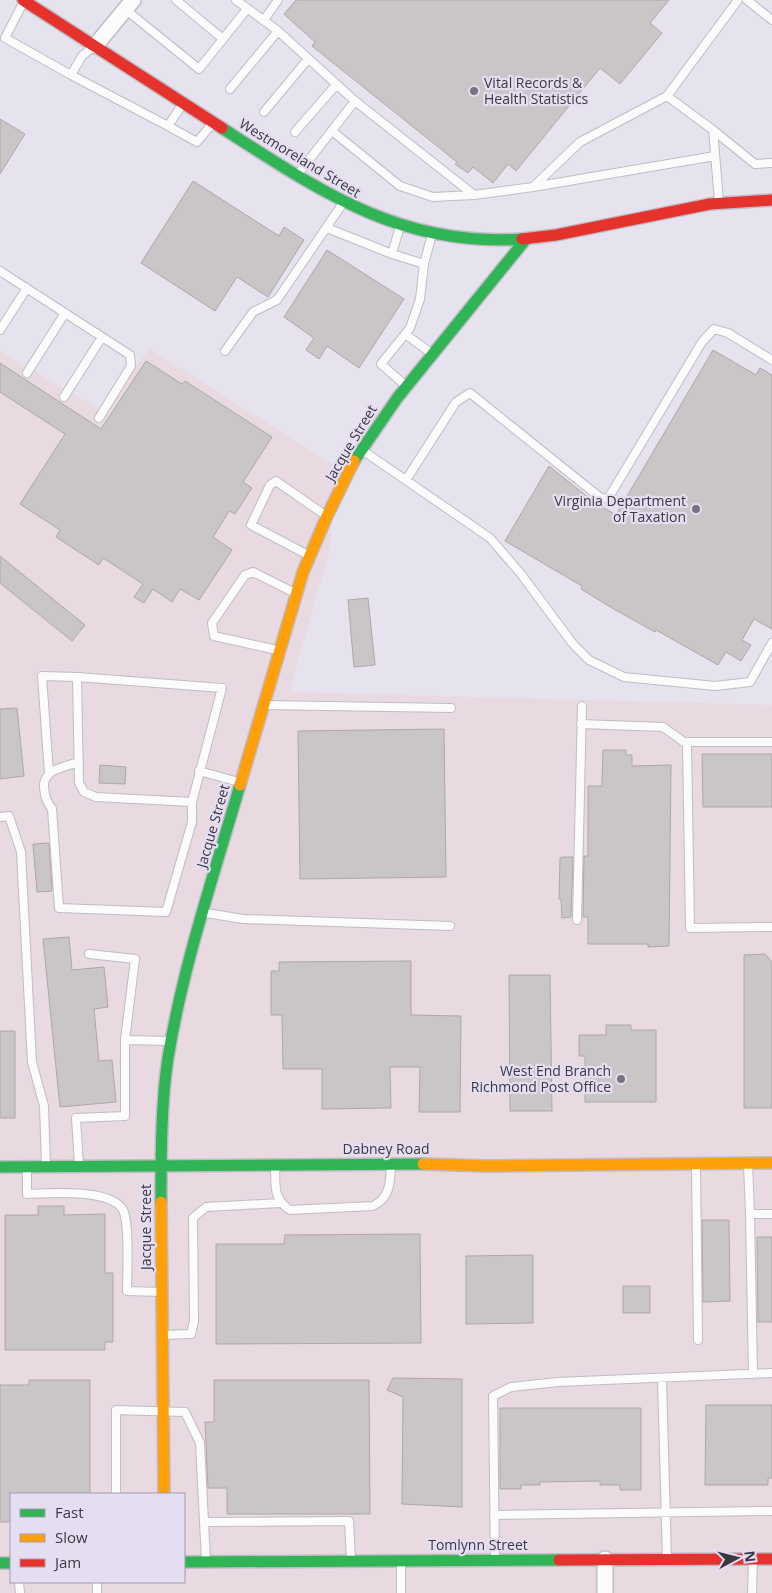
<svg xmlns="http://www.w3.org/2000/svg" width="772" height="1593" font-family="'Open Sans',sans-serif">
<rect width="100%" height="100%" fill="#e6e3ee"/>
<path fill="#e9d9e1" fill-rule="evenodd" d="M 150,349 L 335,466 L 330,549 L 289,692 L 772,705 L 772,1593 L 0,1593 L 0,351 L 99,409 ZM 11,1494 L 184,1494 L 184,1582 L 11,1582 Z"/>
<path fill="#cac5c7" stroke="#aca8aa" d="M 296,0 L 669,0 L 650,23 L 662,33 L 620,84 L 600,68 L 516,171 L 508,164 L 493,183 L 473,167 L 468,173 L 455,164 L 457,162 L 312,46 L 315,42 L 284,14 Z
M 0,119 L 25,134 L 0,174 Z
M 193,181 L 279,236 L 284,227 L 304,240 L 268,297 L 237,277 L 215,311 L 141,263 Z
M 327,250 L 404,299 L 359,368 L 327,346 L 319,359 L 306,350 L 314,338 L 284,317 Z
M 713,350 L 756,375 L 760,368 L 772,375 L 772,629 L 754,619 L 742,640 L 751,645 L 741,661 L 726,652 L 718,665 L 656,630 L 655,632 L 612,608 L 581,589 L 582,586 L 505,541 L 549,466 L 594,502 L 616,515 Z
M 146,361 L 182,384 L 185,381 L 272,437 L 243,482 L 252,488 L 235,514 L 229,511 L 213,537 L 232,550 L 199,600 L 180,589 L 172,602 L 153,589 L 144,603 L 134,597 L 143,584 L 103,558 L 99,565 L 56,537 L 60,530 L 20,504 L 65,434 L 0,392 L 0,363 L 101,429 Z
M 0,556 L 85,625 L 72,641 L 0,583 Z
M 368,598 L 375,665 L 354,667 L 348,600 Z
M 17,708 L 24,776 L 0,779 L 0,709 Z
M 444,729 L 446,877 L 300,879 L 298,731 Z
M 603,750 L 626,750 L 626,755 L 632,755 L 632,766 L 671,765 L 669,946 L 648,947 L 648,944 L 588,944 L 588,917 L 583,917 L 584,856 L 588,856 L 588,786 L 602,786 Z
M 702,754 L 772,754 L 772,807 L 703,807 Z
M 100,765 L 126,767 L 125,784 L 99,783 Z
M 49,843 L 52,891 L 37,892 L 33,844 Z
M 562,857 L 573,857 L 571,917 L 562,918 L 561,899 L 559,899 L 560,858 Z
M 69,937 L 72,970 L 104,967 L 108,1007 L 94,1009 L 99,1061 L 112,1060 L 116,1102 L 60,1107 L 43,939 Z
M 765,954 L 772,962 L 772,1108 L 744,1108 L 744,955 Z
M 411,961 L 411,1015 L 461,1016 L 460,1112 L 419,1112 L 420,1067 L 390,1067 L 391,1108 L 322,1109 L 322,1069 L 283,1069 L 282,1015 L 271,1015 L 271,971 L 279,971 L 279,962 Z
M 509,975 L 550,975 L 552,1111 L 510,1111 Z
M 606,1025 L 631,1025 L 631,1030 L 656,1030 L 656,1102 L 585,1102 L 585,1056 L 579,1056 L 579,1035 L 606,1035 Z
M 0,1031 L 15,1031 L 15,1118 L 0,1118 Z
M 38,1206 L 64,1206 L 64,1215 L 105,1214 L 105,1273 L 113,1273 L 113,1342 L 105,1342 L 105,1350 L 5,1350 L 5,1215 L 38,1215 Z
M 702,1220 L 729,1220 L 730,1301 L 703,1302 Z
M 420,1234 L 421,1343 L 216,1344 L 216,1244 L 284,1244 L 285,1235 Z
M 757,1237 L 772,1237 L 772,1322 L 758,1322 Z
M 533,1255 L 533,1323 L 466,1324 L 466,1256 Z
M 623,1286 L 650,1286 L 650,1313 L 623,1313 Z
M 393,1378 L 462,1379 L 462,1507 L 402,1504 L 403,1397 L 387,1390 Z
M 29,1380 L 90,1380 L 90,1494 L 11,1494 L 11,1522 L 0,1522 L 0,1385 L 29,1385 Z
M 214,1380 L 369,1380 L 370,1514 L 227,1514 L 227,1488 L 208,1488 L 205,1422 L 214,1422 Z
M 706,1405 L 772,1405 L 772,1478 L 768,1478 L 768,1485 L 705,1485 Z
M 500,1408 L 641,1408 L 641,1490 L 620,1490 L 620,1485 L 600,1485 L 600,1481 L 540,1482 L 540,1485 L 521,1485 L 521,1489 L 500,1489 Z"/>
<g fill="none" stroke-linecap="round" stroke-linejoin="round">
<g stroke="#bfbcc5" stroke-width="10">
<path id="lane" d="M 236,0 L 278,31 L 355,101
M 747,0 L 772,20
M 23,3 L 5,38 L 71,75 L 82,56 L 93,47
M 125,9 L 199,69 L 223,39 L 176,0
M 264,20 L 278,0
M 223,39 L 247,9
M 71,75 L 168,126 L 182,105
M 230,89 L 278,31
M 264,112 L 308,59
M 168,126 L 197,142 L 213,123
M 713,130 L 755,164 L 772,163
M 332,131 L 400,186 L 433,197 L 474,195
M 295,132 L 336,85
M 298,174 L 355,101 L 474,195 L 533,187 L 580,142 L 667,96
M 533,187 L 715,156
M 719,201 L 713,130 L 667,96 L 738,0
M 400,226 L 392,254 L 424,264 L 432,234
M 327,228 L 392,254
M 0,271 L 130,355 L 131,366 L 99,418
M 0,330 L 27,288
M 405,334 L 431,353
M 225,351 L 253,312 L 277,300 L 343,203
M 27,373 L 65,313
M 406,386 L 381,364 L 410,328 L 420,299 L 424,264
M 64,397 L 102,337
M 362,450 L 490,538 L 521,574 L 573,644 L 589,660 L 624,677 L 715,686 L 750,682 L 772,643
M 406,480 L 456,402 L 470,393 L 602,499 L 609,497 L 702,342 L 714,329 L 728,333 L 772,360
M 308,555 L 251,525 L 270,485 L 276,481 L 325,515
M 277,650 L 214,636 L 212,623 L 245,575 L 253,572 L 295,593
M 77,677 L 222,688 L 192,802 L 96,797 L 84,792 L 79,783 Z
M 265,705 L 451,708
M 581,724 L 663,727 L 684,742 L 772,742
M 687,742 L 690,928 L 772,927
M 79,762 C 65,767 43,769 44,787 C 45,797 46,801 52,809 L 59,908 L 166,912 L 192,822 L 192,802
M 199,771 L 239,782
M 49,773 L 42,676 L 77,677
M 0,817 L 9,816 L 21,852 L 32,1062 L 44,1106 L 46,1166
M 206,913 L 243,919 L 450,926
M 577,920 L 582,706
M 89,954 L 135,959 L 125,1040
M 748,1164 L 750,1214 L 772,1214
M 79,1165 L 76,1118 L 125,1116 L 125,1040 L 169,1041
M 275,1165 C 276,1185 272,1198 290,1210 L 373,1206 C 390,1198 390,1183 391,1166
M 696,1166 L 698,1340
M 27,1169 L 27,1194 C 48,1193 111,1188 123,1210 C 130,1224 127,1274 127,1291 L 161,1292
M 750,1214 L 753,1374
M 163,1335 L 191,1334 L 194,1321 L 193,1218 L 206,1207 L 280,1203
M 662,1378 L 667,1559
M 116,1494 L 116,1410 L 185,1412 L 200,1443 L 206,1561
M 494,1515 L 772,1511
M 204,1522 L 349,1521 L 351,1560
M 495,1560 L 493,1396 L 511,1387 L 558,1382 L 772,1373
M 401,1562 L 401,1593
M 19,1582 L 20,1593
M 97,1582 L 97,1593
M 752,1593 L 753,1561"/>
</g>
<g stroke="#bfbcc5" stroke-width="18">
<path id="street" d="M 95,46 L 133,0
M 605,1559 L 605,1593"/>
</g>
<g stroke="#bfbcc5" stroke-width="14">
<path id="fast" d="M 222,128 C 320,191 400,247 522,239
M 354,461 L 398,397 L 526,239
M 0,1167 L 423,1164
M 161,1202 C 161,1158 161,1102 168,1058 C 183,965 214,875 240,785
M 184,1562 L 559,1560
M 0,1563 L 11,1563"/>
</g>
<g stroke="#bfbcc5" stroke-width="14">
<path id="slow" d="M 240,785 L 303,572 L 327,516 L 354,461
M 423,1164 L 488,1166 L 772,1163
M 161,1202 L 164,1494"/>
</g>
<g stroke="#bfbcc5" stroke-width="14">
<path id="jam" d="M 23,0 L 222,128
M 522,239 L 556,235 L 710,204 L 772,200
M 559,1560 L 772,1559"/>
</g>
<use href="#lane" stroke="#fbfbfc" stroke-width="8"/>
<use href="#street" stroke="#fbfbfc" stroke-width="15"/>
<use href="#fast" stroke="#30b455" stroke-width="11"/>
<use href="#slow" stroke="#ff9f0a" stroke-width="11"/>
<use href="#jam" stroke="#e5322d" stroke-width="11"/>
</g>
<g fill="#77747d" stroke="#e5def3" stroke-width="2">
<circle cx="474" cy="91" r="5"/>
<circle cx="696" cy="509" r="5"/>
<circle cx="621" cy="1079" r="5"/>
</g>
<g text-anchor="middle" stroke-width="4.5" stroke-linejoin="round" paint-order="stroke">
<g font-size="14" fill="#3b3840" stroke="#e5def3" text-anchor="end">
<text x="484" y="88" text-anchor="start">Vital Records &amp;<tspan x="484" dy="16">Health Statistics</tspan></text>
<text x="686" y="506">Virginia Department<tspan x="686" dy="16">of Taxation</tspan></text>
<text x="611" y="1076">West End Branch<tspan x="611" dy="16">Richmond Post Office</tspan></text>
</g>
<g font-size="14" fill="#3b3840" stroke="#e5def3">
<text transform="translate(300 158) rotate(31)" y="5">Westmoreland Street</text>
<text transform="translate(351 443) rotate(-59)" y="5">Jacque Street</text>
<text transform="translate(213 826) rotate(-74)" y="5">Jacque Street</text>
<text x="386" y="1154">Dabney Road</text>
<text transform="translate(146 1227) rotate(-90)" y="5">Jacque Street</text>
<text x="478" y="1550">Tomlynn Street</text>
</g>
</g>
<rect x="10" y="1493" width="175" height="90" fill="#e5def3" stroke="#a19cab"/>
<rect x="20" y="1509" width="25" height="8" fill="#30b455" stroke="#a19cab"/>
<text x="55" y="1518" font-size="15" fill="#3b3840">Fast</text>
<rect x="20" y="1534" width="25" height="8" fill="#ff9f0a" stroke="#a19cab"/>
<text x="55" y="1543" font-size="15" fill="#3b3840">Slow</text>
<rect x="20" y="1559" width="25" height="8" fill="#e5322d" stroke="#a19cab"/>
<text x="55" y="1568" font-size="15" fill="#3b3840">Jam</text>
<g transform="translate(737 1558) rotate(83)" stroke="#e5def3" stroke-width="4" paint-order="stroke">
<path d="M0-4L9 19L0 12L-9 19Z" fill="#3b3840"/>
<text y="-8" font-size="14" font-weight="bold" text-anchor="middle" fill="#3b3840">N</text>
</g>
</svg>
